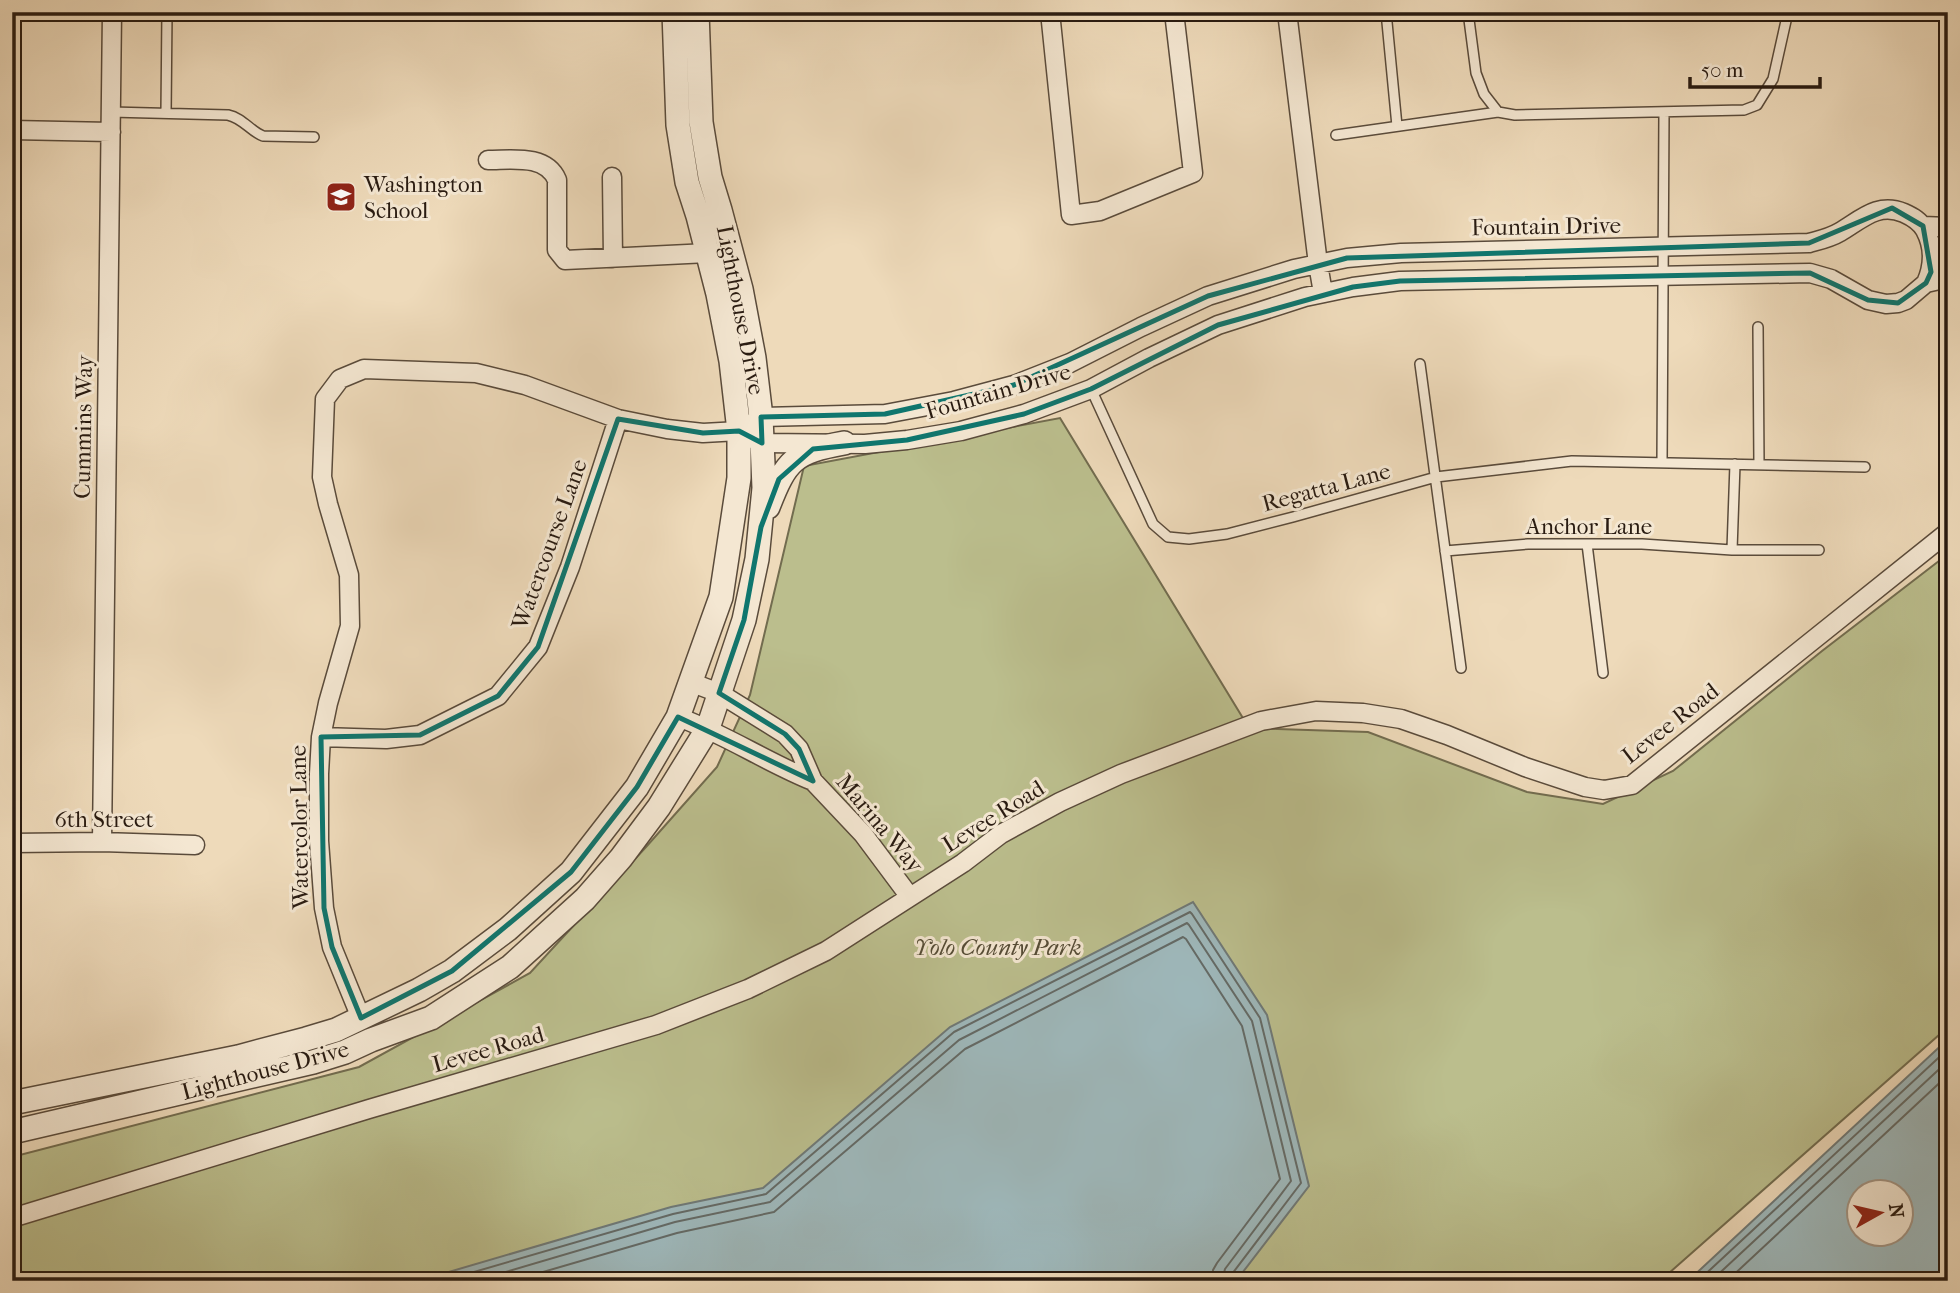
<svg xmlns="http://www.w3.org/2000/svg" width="1960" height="1293" font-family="'IM FELL French Canon',serif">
<rect width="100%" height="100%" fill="#eedaba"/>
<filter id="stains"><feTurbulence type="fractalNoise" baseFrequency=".00286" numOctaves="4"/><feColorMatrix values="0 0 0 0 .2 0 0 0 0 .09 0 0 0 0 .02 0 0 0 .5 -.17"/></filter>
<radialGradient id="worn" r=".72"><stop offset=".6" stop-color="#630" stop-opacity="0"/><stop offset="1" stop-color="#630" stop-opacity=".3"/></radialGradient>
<path fill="#bbbe8d" stroke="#726c4f" stroke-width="2" d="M 1060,418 L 1249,728 L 1368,732 L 1527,792 L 1603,804 L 1673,771 L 1822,651 L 1948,554 L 1948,1027 L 1660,1281 L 12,1281 L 12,1157 L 359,1067 L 530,973 L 646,847 L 717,767 L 750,695 L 804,466 Z"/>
<path fill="#9eb8bb" stroke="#6f7977" stroke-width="2" fill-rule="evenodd" d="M 1193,902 L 1267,1015 L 1309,1186 L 1236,1281 L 430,1281 L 435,1276 L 671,1207 L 763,1188 L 950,1027 Z
M 1948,1039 L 1948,1281 L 1688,1281 ZM 1858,1192 L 1900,1192 L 1900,1234 L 1858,1234 Z"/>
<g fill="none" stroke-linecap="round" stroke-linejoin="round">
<path stroke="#646a66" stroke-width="2" d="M 443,1281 L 673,1214 L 766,1194 L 954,1032 L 1190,912 L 1192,914 L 1260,1018 L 1301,1183 L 1232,1274 L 1231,1281
M 475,1281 L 675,1222 L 770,1202 L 959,1040 L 1187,923 L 1189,925 L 1252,1021 L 1291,1181 L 1225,1269 L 1222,1281
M 512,1281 L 677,1233 L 774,1212 L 965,1049 L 1183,937 L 1186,939 L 1242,1026 L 1280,1179 L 1217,1263 L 1213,1270 L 1212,1281
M 1698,1281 L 1948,1049
M 1711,1281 L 1948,1061
M 1727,1281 L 1948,1075"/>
<g stroke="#5a4b3b" stroke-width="12">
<path id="service" d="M 1386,12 L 1397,126
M 1468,12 L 1476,73 L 1484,94 L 1498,112 L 1515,115 L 1744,110 L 1757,105 L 1773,79 L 1788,12
M 111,112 L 228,115 C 243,118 250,131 263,136 L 314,137
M 166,113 L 167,12
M 1336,135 L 1498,112
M 1758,327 L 1759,465
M 1420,364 L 1461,668
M 1091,389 L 1153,524 L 1168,537 L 1189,539 L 1227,534 L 1293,517 L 1436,477 L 1572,461 L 1865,467
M 1662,463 L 1664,112
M 1587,544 L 1603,673
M 1732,550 L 1735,464
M 1445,551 L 1528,544 L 1642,544 L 1732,550 L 1819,550"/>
</g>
<g stroke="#5a4b3b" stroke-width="21">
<path id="minor" d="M 1050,12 L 1071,215 L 1100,211 L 1193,173 L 1174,12
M 1287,12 L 1318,264 L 1323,293
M 12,130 L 111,132
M 488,160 C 512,160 546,154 557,180 L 557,250 L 565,260 L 708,253
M 612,177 L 613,258
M 1923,226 L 1948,227
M 751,424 L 761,417 L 885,414 L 954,401 L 1014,385 L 1070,363 L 1141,327 L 1208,296 L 1294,269 L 1347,258 L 1401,253 L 1809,243 C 1820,240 1830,238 1840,232 C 1862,219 1878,202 1904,213 C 1913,217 1920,221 1925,230 C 1934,247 1934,265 1926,283
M 751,438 L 762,443 L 865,444 L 907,440 L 961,431 L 1024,414 L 1091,389 L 1149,358 L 1218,325 L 1305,297 L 1353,287 L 1400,281 L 1810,273 L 1831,279 L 1868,300 L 1886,304 L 1898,303 L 1906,300 L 1926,283 L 1948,278
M 690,682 L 719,693 L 785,734 L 799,749 L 813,781 L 863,834 L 910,897
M 678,717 C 725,734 766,762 813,781
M 321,737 L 386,739 L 420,735 L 498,696 L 538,647 L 570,567 L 618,419
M 102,842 L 112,12
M 12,843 L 102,842 L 195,845
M 361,1018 L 332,947 L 324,908 L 319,841 L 319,774 L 321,737 L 328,703 L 350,626 L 349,575 L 328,504 L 322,477 L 325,399 L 340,379 L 364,369 L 476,373 L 525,385 L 618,419 L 667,429 L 703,433 L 739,431
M 12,1218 L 369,1109 L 656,1025 L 748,989 L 826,951 L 963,863 L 1001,834 L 1060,802 L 1121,774 L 1261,721 L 1316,711 L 1363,713 L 1401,719 L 1447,735 L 1525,767 L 1585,787 L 1604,790 L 1632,785 L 1948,532"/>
</g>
<g stroke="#5a4b3b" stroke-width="26">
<path id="tertiary" d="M 768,507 C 786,460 794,452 844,443
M 12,1103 L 238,1057 L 306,1039 L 336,1030 L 419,990 L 452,971 L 508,929 L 571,872 L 637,787 L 678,717 L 721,597 L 739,478 L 739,431 L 731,361 L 718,294 L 698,216 L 687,182 L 678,125 L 674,12
M 12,1132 L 313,1062 L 345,1052 L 371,1040 L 431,1018 L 510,967 L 585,899 L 621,858 L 659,807 L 708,728 L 744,620 L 757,559 L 764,488 L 761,417 L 754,358 L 741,289 L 720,210 L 710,177 L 701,122 L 697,12"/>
</g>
<use href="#service" stroke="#f4e7d2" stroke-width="9"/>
<use href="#minor" stroke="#f4e7d2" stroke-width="18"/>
<use href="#tertiary" stroke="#f4e7d2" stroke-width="23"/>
</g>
<path fill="none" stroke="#0f766e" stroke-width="5" stroke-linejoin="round" d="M 1892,208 L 1923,226 L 1931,272 L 1926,283 L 1898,303 L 1868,300 L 1810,273 L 1400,281 L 1353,287 L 1218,325 L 1091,389 L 1024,414 L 907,440 L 813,449 L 779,479 L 761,527 L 744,620 L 719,693 L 785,734 L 799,749 L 813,781 L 678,717 L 637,787 L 571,872 L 452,971 L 361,1018 L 332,947 L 324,908 L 321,737 L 420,735 L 498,696 L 538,647 L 618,419 L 703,433 L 739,431 L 762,443 L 761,417 L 885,414 L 1014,385 L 1208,296 L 1347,258 L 1809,243 Z"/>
<defs>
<g id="school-square" transform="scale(1.575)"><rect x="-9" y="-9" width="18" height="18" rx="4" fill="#8f2418" stroke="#f4e7d2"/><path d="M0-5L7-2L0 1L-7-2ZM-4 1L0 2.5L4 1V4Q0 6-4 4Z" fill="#fff"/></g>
</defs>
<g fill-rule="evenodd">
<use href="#school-square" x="341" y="197"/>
</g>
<g text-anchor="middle" stroke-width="6" stroke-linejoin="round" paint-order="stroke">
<g font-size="23" fill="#291b11" stroke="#f4e7d2" text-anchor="start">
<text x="364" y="192">Washington<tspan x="364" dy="26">School</tspan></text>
</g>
<g font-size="23" fill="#291b11" stroke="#f4e7d2">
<text transform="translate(1546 226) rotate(-1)" y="8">Fountain Drive</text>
<text transform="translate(741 310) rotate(79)" y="8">Lighthouse Drive</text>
<text transform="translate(998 391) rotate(-16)" y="8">Fountain Drive</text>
<text transform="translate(83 427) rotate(-89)" y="8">Cummins Way</text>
<text transform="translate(1326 487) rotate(-15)" y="8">Regatta Lane</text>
<text x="1589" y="534">Anchor Lane</text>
<text transform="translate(549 544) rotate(-70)" y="8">Watercourse Lane</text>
<text transform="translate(1670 723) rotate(-38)" y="8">Levee Road</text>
<text transform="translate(993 816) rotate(-32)" y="8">Levee Road</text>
<text x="104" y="827">6th Street</text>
<text transform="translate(880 823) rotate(50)" y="8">Marina Way</text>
<text transform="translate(299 827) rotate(-91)" y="8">Watercolor Lane</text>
<text transform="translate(488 1049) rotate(-16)" y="8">Levee Road</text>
<text transform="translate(265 1070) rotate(-15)" y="8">Lighthouse Drive</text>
</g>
<g font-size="23" font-style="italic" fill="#554c36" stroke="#f4e7d2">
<text x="998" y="955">Yolo County Park</text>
</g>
</g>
<rect width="1960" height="1293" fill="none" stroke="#eedaba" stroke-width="42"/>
<rect x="14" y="14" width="1932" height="1265" fill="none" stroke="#291b11" stroke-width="3.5"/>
<rect x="21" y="21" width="1918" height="1251" fill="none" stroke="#291b11" stroke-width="2"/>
<g transform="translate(1880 1213) rotate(82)"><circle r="33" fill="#f4e7d2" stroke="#a39585" stroke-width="2"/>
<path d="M0-5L12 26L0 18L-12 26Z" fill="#8f2418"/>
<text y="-10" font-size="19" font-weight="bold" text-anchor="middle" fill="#291b11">N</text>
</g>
<path d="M1690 77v10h130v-10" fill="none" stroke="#291b11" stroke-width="3.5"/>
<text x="1701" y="77" font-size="21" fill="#291b11" stroke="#f4e7d2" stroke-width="5" paint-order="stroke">50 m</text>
<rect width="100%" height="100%" filter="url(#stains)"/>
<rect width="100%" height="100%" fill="url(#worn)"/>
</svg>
